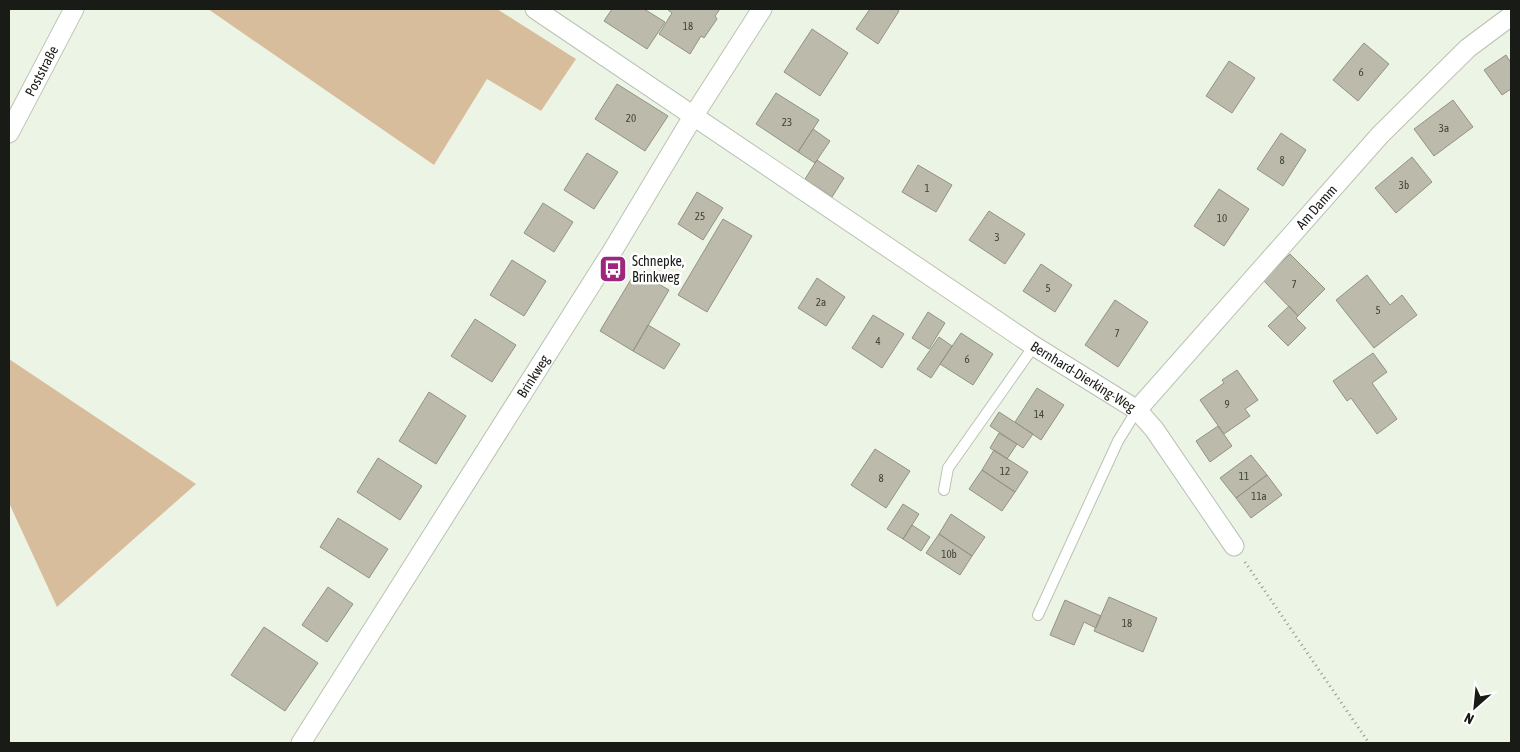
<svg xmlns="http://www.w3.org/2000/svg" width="1520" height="752" font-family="'Asap Condensed',sans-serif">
<rect width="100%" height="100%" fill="#ecf5e5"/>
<path fill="#d8bd9d" d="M 208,9 L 497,9 L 576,59 L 541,111 L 487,79 L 434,165 Z
M 9,359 L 196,484 L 57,607 L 9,503 Z"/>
<path fill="#bcbaaa" stroke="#949282" d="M 612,9 L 644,9 L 665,22 L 647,49 L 604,21 Z
M 667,9 L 720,9 L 715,16 L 717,19 L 704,38 L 701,36 L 690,54 L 659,34 L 672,13 Z
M 870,9 L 896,9 L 899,11 L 878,44 L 856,29 Z
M 812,29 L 848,53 L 820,96 L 784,72 Z
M 1364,43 L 1389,64 L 1358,101 L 1333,80 Z
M 1506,55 L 1511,63 L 1511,89 L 1502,95 L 1484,70 Z
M 1229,61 L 1255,78 L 1232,113 L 1206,96 Z
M 617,84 L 668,116 L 645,151 L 595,119 Z
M 776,93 L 819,120 L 798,152 L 756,124 Z
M 1453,100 L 1473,127 L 1434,156 L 1414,129 Z
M 813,129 L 830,141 L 815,163 L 798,152 Z
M 1281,133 L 1306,150 L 1283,186 L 1257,169 Z
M 587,153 L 618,172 L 594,209 L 564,190 Z
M 1412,157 L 1432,182 L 1396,213 L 1375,188 Z
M 817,160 L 844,178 L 832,197 L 805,179 Z
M 918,165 L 952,185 L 936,212 L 902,192 Z
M 1219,189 L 1249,209 L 1224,246 L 1194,226 Z
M 697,192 L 723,208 L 703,240 L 678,224 Z
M 543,203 L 573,222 L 554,252 L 524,233 Z
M 989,211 L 1025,234 L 1005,264 L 969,240 Z
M 723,219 L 752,236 L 707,312 L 678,295 Z
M 1290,254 L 1325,289 L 1298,316 L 1263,280 Z
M 512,260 L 546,281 L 524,316 L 490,295 Z
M 1041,264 L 1072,285 L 1055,312 L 1023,291 Z
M 636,271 L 669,290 L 633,351 L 600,331 Z
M 1367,275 L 1390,305 L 1402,295 L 1417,315 L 1374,348 L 1336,300 Z
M 817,278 L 845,297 L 826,326 L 798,308 Z
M 1115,300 L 1148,322 L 1118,367 L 1085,345 Z
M 1289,306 L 1298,316 L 1296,318 L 1306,328 L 1288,346 L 1268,326 Z
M 928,312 L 945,323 L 929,349 L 912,338 Z
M 873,315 L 904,334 L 882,368 L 852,348 Z
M 475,319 L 516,345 L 492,382 L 451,356 Z
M 648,325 L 680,344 L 664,369 L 633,351 Z
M 961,333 L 993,354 L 973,385 L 940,364 Z
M 939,337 L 952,346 L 931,378 L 917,369 Z
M 1373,353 L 1387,372 L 1372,383 L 1397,419 L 1377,434 L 1351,398 L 1347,401 L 1333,381 Z
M 1237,370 L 1258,400 L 1245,409 L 1250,416 L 1224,434 L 1200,400 L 1224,383 L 1222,380 Z
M 1037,388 L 1064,405 L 1041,440 L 1015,422 Z
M 429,392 L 466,416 L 436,464 L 399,441 Z
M 999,412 L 1033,434 L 1023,448 L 990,426 Z
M 1218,426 L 1232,446 L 1210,462 L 1196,441 Z
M 999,433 L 1017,444 L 1007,459 L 990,448 Z
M 875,449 L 910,471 L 886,508 L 851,485 Z
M 994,450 L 1028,472 L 1015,492 L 982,470 Z
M 1251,455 L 1267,475 L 1236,498 L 1220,478 Z
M 378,458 L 422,486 L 400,520 L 357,492 Z
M 982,470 L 1015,492 L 1002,511 L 969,489 Z
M 1267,475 L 1282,495 L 1251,518 L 1236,498 Z
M 903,504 L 919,514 L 903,539 L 887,529 Z
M 951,514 L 985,537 L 972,556 L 939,534 Z
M 338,518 L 388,549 L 369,578 L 320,547 Z
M 912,525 L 930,537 L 921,551 L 903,539 Z
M 939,534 L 972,556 L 960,575 L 926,553 Z
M 328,587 L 353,604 L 327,642 L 302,625 Z
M 1109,597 L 1157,618 L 1143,652 L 1094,631 Z
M 1065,600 L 1101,616 L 1096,628 L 1084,622 L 1074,645 L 1050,635 Z
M 264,627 L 318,663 L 285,711 L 231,675 Z"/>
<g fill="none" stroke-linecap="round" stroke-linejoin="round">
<g stroke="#bac2b3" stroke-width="12">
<path id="service" d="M 944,490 L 948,468 L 1034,346
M 1038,615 L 1118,441 L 1137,410"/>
</g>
<g stroke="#bac2b3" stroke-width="21">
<g id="minor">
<path id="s1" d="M 535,9 L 1034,346 L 1137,410 L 1154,429 L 1234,546"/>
<path id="s2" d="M 9,133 L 74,9"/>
<path id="s3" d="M 1137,410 L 1380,135 L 1468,48 L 1511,16"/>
<path id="s4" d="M 301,743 L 613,250 L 694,115 L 762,9"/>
</g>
</g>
<path stroke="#8f968a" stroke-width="3" stroke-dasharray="1 4" stroke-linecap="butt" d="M 1245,562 L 1369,743"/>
<use href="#service" stroke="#fff" stroke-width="10"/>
<use href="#minor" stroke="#fff" stroke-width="19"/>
</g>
<defs>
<g id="bus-square" transform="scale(1.4375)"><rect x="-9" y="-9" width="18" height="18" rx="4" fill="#9e267f" stroke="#fff"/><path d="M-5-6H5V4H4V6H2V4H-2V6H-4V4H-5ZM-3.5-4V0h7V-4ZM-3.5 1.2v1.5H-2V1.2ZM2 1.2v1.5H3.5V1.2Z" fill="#fff"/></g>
</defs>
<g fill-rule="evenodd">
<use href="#bus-square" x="613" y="269"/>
</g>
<g text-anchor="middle" stroke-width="5" stroke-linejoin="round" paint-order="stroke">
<g font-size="11" fill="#42443b">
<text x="688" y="30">18</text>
<text x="1361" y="76">6</text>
<text x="631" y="122">20</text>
<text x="787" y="126">23</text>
<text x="1444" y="132">3a</text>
<text x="1282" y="164">8</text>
<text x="1404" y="189">3b</text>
<text x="927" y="192">1</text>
<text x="700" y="220">25</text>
<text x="1222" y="222">10</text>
<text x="997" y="241">3</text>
<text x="1294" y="288">7</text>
<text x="1048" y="292">5</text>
<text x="821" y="306">2a</text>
<text x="1378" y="314">5</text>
<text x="1117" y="337">7</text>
<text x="878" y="345">4</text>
<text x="967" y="363">6</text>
<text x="1227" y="408">9</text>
<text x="1039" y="418">14</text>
<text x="1005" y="475">12</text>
<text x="1244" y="480">11</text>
<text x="881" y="482">8</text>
<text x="1259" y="500">11a</text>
<text x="949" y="558">10b</text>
<text x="1127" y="627">18</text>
</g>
<g font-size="14" fill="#191c16" stroke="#fff">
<text dy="5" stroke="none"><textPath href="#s2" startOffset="70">Poststraße</textPath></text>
<text dy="5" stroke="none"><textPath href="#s3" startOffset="271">Am Damm</textPath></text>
<text dy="5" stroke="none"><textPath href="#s4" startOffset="434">Brinkweg</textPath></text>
<text dy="5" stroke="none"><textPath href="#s1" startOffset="660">Bernhard-Dierking-Weg</textPath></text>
</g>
<g font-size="14" fill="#191c16" stroke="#fff" text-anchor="start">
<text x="632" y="266">Schnepke,<tspan x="632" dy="16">Brinkweg</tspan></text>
</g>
</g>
<rect width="1520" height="752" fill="none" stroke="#191c16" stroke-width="20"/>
<g transform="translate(1475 707) rotate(207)" stroke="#ffffff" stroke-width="4" paint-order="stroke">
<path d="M0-4L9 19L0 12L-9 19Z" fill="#191c16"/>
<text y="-8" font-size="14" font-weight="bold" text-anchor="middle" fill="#191c16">N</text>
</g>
</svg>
